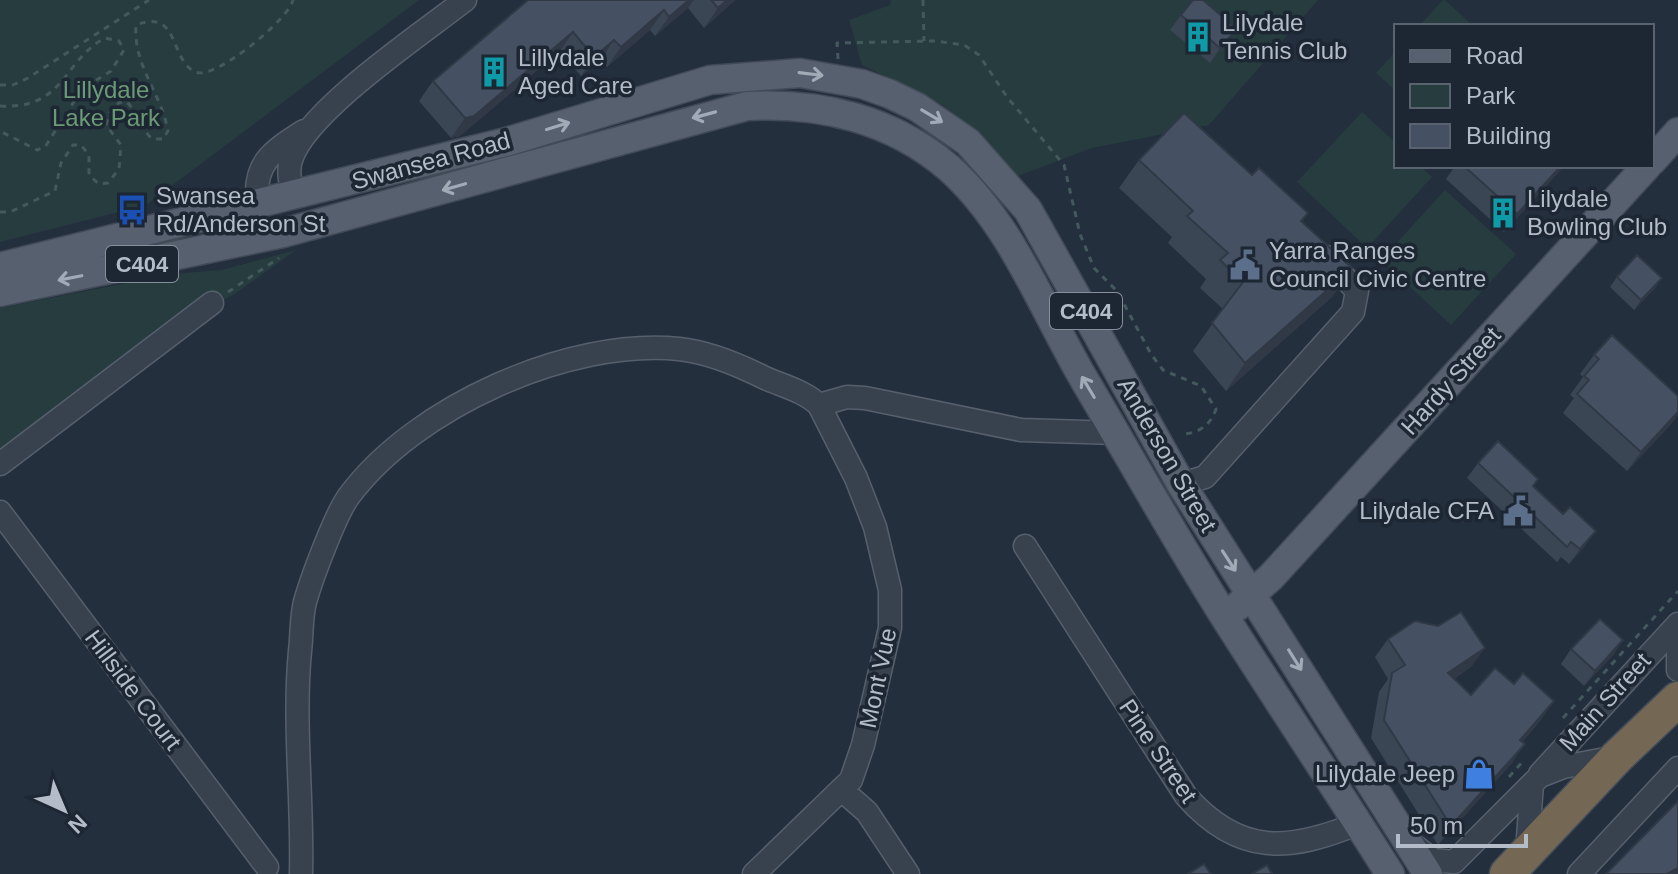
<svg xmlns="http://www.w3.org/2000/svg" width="1678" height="874" font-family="Arial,sans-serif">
<rect width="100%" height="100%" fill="#242f3e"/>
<path fill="#263c3f" d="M 0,0 L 419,0 L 146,205 L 0,242 Z
M 891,0 L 1318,0 L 1209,125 L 1092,148 L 1018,176 L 943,105 L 862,65 L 849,20 L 890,5 Z
M 1443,0 L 1445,0 L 1473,26 L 1419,26 Z
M 1396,51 L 1396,91 L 1376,73 Z
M 1362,112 L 1396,143 L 1396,166 L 1420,166 L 1432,177 L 1367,248 L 1297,182 Z
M 1445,190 L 1516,254 L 1451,325 L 1381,260 Z
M 296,250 L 235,294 L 199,312 L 0,452 L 0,308 L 172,274 L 222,270 Z"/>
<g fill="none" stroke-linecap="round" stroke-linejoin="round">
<g stroke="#565f6c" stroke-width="25">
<path id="minor" d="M 294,197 C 291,185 287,172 291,160 C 306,111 423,33 465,0
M 258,206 C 252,164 271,152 304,131
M 0,464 L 212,303
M 1181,484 L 1205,477 L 1353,312 L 1357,291 L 1326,257
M 0,512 L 267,867
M 1025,546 L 1186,796 C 1239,856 1289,852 1359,823
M 1678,650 L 1678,670
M 1540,774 L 1678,624
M 843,791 L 867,812 L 908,874
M 1415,846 L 1433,860 L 1454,862 L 1540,776 L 1563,767 L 1616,757
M 1527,851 L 1532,784
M 301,874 C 303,799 293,725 300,651 C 302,635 301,617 305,602 C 311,580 336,513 349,496 C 415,407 569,338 679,349 C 709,352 739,365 765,378 C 783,386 804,391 819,405 L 847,397 L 865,398 L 1021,430 L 1117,433
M 754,874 L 851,780 L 863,745 L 890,628 L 890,590 L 875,527 L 856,478 L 819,405
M 1579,874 L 1678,768"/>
</g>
<g stroke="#414a57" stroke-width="31">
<path id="major" d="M 1652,161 L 1678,132
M 0,267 L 506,142 L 710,80 L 800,73 L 862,84 L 890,94 L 917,107 L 968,142 L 1028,210 L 1181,484 L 1428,874
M 0,292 L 283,233 L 747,106 C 820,102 892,119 949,168 C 1012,224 1043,310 1085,381 C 1134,464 1181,549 1233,630 C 1285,712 1339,792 1390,874
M 1238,606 L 1271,577 L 1647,166"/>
</g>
<g stroke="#434c59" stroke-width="37">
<path id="highway" d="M 1507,874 L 1617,757 L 1678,699"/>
</g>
<path stroke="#44595c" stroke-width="3" stroke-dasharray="6 6" stroke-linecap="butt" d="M 923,0 L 924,41
M 838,59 L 837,43 L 935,41 L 964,45 L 979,55 L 1007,97 L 1064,165 L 1080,234 L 1094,268 L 1117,291 L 1151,354 L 1163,370 L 1201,386 L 1216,409 C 1211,425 1198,434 1181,434
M 0,85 L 13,85 L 28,78 L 149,0
M 0,106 C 65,110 63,60 105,38 L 119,41 L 124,50 L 111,71 L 82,89 L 45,147 L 37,150 L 0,131
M 0,212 L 10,212 L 55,191 L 61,163 L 73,145 L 81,145 L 89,155 L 89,175 L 99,184 L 108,183 L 119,169 L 121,145 L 106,125 C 109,113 112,103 126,101 C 138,113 140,127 152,139 L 163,139 L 168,131 C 161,92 133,66 136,25 C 180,8 169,59 195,72 C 215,81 290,18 293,0
M 228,292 L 279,258
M 1563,718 L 1678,591
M 1509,777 L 1525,759"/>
<use href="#minor" stroke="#38414e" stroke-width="22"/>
<use href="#major" stroke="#56606e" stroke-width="28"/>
<use href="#highway" stroke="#746855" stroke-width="34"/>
</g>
<path fill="#3b4654" d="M 528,0 L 735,0 L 704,28 L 688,8 L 655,36 L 650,30 L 607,67 L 601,59 L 581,76 L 560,51 L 460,136 L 451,138 L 419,101 L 433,81 Z
M 1181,15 L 1226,44 L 1210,63 L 1170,30 Z
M 1139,160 L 1252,175 L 1308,213 L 1302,221 L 1333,296 L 1226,391 L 1193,351 L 1223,309 L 1200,288 L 1206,279 L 1168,243 L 1172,237 L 1119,188 Z
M 1455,166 L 1564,166 L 1504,232 L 1446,179 Z
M 1617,277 L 1662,278 L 1655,288 L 1634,310 L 1610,287 Z
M 1594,355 L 1672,423 L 1627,471 L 1563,413 L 1574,398 L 1570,395 L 1583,377 L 1580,374 Z
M 1478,463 L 1533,486 L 1585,546 L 1569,564 L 1561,557 L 1557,562 L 1467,478 Z
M 1388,639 L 1472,666 L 1454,679 L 1471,695 L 1541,720 L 1522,742 L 1512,763 L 1438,845 L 1371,738 L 1379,692 L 1388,679 L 1375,657 Z
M 1623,640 L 1613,655 L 1584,686 L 1561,664 L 1571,649 Z"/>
<path fill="#303945" d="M 689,0 L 694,0 L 688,8 L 655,36 L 669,17 Z
M 727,0 L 735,0 L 704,28 L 718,8 Z
M 664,10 L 650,30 L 607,67 L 621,47 Z
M 1237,29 L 1226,44 L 1210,63 L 1220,48 Z
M 573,32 L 560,51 L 460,136 L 451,138 L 465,118 Z
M 614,40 L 601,59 L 581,76 L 594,57 Z
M 1561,166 L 1564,166 L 1559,172 L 1504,232 L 1517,214 Z
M 1352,268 L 1333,296 L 1226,391 L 1245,363 Z
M 1662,278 L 1655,288 L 1634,310 L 1641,300 Z
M 1678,412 L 1678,415 L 1672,423 L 1627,471 L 1641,452 Z
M 1596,531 L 1585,546 L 1569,564 L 1580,549 Z
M 1623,640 L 1613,655 L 1584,686 L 1595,671 Z
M 1485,648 L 1472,666 L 1435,692 L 1448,673 Z
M 1554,701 L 1541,720 L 1507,759 L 1520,740 Z
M 1525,744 L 1512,763 L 1438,845 L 1451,826 Z
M 1678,868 L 1678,874 L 1667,874 Z"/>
<path fill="#455162" stroke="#303945" stroke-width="2" d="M 528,0 L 689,0 L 669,17 L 664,10 L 621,47 L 614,40 L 594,57 L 573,32 L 474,116 L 465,118 L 433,81 Z
M 711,0 L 727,0 L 718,8 Z
M 1193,0 L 1203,0 L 1237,29 L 1220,48 L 1181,15 Z
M 1184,113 L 1252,175 L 1259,168 L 1308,213 L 1301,221 L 1352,268 L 1245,363 L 1212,323 L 1243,282 L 1220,260 L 1228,253 L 1187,216 L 1193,211 L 1139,160 Z
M 1464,166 L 1561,166 L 1517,214 Z
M 1637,255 L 1662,278 L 1641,300 L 1617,277 Z
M 1612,335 L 1678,396 L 1678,412 L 1641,452 L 1577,394 L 1589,380 L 1584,376 L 1599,359 L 1594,355 Z
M 1498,441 L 1538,479 L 1533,486 L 1563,514 L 1570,507 L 1596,531 L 1580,549 L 1571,542 L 1567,547 L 1478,463 Z
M 1461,612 L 1485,648 L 1448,673 L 1471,695 L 1495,668 L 1514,684 L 1523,673 L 1554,701 L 1520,740 L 1525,744 L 1451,826 L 1384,720 L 1392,673 L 1405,665 L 1388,639 L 1415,621 L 1438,626 Z
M 1600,619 L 1623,640 L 1595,671 L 1571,649 Z
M 1678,801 L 1678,868 L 1667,874 L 1606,874 Z
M 1204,864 L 1211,874 L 1188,874 Z
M 1267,865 L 1272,874 L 1252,874 Z"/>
<defs><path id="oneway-shaft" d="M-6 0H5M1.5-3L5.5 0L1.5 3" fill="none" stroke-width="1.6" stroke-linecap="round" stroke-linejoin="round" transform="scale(2)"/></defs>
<g stroke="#a1aab7">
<use href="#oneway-shaft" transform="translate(811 74) rotate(7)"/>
<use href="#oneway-shaft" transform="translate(704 115) rotate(165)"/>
<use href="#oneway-shaft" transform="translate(932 116) rotate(31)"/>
<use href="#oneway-shaft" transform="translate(558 126) rotate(-17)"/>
<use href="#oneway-shaft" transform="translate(454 187) rotate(164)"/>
<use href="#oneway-shaft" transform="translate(70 278) rotate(169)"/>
<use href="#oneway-shaft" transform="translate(1088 387) rotate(-121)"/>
<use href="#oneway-shaft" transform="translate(1229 561) rotate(57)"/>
<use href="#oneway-shaft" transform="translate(1295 660) rotate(58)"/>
</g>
<defs>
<g id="building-bare" transform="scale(2.4)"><path d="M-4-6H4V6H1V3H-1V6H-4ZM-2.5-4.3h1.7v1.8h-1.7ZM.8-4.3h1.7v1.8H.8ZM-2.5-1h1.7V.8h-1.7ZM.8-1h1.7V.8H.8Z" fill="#0f9aa8" stroke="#1d2633" stroke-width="2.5" paint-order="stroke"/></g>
<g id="bus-bare" transform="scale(2.4)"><path d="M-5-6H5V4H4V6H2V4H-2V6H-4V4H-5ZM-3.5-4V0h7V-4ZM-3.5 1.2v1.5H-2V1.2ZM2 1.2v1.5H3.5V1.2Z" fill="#1a4fb4" stroke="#1d2633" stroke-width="2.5" paint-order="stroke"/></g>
<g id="civic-bare" transform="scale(2.4)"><path d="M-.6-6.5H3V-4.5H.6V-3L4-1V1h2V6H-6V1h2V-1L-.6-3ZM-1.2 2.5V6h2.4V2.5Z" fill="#5c6f8a" stroke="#1d2633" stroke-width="2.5" paint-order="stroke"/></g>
<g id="shop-bare" transform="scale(2.4)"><path d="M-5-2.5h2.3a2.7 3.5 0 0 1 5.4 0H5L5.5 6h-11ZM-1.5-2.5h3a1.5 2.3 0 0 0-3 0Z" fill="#3f7fe0" stroke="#1d2633" stroke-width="2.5" paint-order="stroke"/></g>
</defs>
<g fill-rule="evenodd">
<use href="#building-bare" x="1198" y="37"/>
<use href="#building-bare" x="494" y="72"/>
<use href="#bus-bare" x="132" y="210"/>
<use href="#building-bare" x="1503" y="213"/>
<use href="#civic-bare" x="1245" y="265"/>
<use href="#civic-bare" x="1518" y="511"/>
<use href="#shop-bare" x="1479" y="774"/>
</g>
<g text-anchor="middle" stroke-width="7" stroke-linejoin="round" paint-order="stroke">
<g fill="#1d2633" stroke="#878f9c" stroke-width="2">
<rect x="106" y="246" width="72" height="36" rx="6"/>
<rect x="1050" y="293" width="72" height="36" rx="6"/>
</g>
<g font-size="22" font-weight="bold" fill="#b4bcc9">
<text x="142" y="272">C404</text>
<text x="1086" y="319">C404</text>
</g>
<g font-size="24" fill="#b4bcc9" stroke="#1d2633" text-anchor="start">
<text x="1222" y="31">Lilydale<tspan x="1222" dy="28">Tennis Club</tspan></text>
<text x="518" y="66">Lillydale<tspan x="518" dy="28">Aged Care</tspan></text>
<text x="156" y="204">Swansea<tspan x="156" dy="28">Rd/Anderson St</tspan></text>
<text x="1527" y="207">Lilydale<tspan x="1527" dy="28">Bowling Club</tspan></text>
<text x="1269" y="259">Yarra Ranges<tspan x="1269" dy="28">Council Civic Centre</tspan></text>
<text x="1494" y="519" text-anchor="end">Lilydale CFA</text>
<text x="1455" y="782" text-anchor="end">Lilydale Jeep</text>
</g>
<g font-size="24" fill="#6b9a76" stroke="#1d2633">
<text x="106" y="98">Lillydale<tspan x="106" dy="28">Lake Park</tspan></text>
</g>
<g font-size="24" fill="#b4bcc9" stroke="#1d2633">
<text transform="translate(431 161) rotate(-15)" y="8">Swansea Road</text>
<text transform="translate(1451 381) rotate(-48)" y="8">Hardy Street</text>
<text transform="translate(1167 455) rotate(60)" y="8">Anderson Street</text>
<text transform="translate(878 678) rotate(-78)" y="8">Mont Vue</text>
<text transform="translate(133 690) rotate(53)" y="8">Hillside Court</text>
<text transform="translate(1605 702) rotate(-48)" y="8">Main Street</text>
<text transform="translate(1158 751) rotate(56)" y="8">Pine Street</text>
</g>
</g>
<rect x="1394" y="24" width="260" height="144" fill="#1d2633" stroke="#59626f" stroke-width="2"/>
<rect x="1410" y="50" width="40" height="12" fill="#56606e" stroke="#59626f" stroke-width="2"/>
<text x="1466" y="64" font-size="24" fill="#b4bcc9">Road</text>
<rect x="1410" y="84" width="40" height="24" fill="#263c3f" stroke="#59626f" stroke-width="2"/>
<text x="1466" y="104" font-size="24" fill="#b4bcc9">Park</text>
<rect x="1410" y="124" width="40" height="24" fill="#455162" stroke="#59626f" stroke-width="2"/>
<text x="1466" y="144" font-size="24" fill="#b4bcc9">Building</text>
<g transform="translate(64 810) rotate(136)" stroke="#1d2633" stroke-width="6" paint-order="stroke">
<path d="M0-6L14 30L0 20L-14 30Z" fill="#b4bcc9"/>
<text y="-12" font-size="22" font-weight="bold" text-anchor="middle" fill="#b4bcc9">N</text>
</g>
<path d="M1398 834v12h128v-12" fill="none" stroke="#b4bcc9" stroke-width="4"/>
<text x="1410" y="834" font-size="24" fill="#b4bcc9" stroke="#1d2633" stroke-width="6" paint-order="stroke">50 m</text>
</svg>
